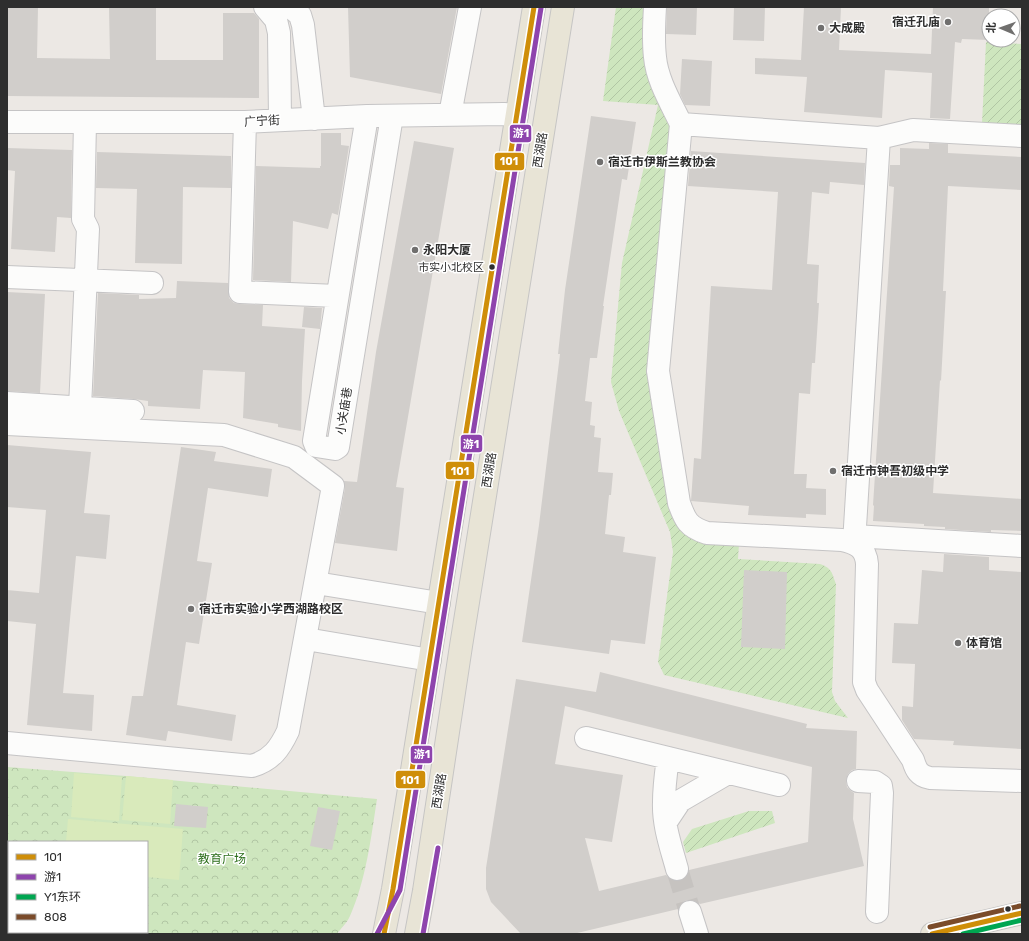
<svg xmlns="http://www.w3.org/2000/svg" width="1029" height="941" font-family="Rubik,'Noto Sans SC',sans-serif">
<defs>
<pattern id="park-crowns" width="20" height="18" patternUnits="userSpaceOnUse"><rect width="20" height="18" fill="#cee6be"/><path d="M2 6a3 3 0 1 1 6 0M12 15a3 3 0 1 1 6 0" fill="none" stroke="#b1c6a4"/></pattern>
<pattern id="garden-furrows" width="10" height="10" patternUnits="userSpaceOnUse"><rect width="10" height="10" fill="#cee6be"/><path d="M-1 1l2-2M0 10L10 0M9 11l2-2" fill="none" stroke="#b1c6a4"/></pattern>
</defs>
<rect width="100%" height="100%" fill="#ece8e4"/>
<path fill="url(#park-crowns)" fill-rule="evenodd" d="M 7,767 L 126,776 L 377,799 C 371,838 366,880 350,916 C 347,923 341,928 337,934 L 7,934 ZM 9,842 L 147,842 L 147,932 L 9,932 Z"/>
<path fill="url(#garden-furrows)" d="M 616,7 L 648,7 L 669,125 L 670,147 L 660,256 L 676,514 L 739,544 L 738,559 L 820,564 C 832,568 832,573 836,584 L 832,692 L 835,701 L 848,718 L 664,675 L 658,662 L 673,552 L 670,532 L 619,411 L 611,382 L 622,263 L 658,105 L 603,101 Z
M 986,42 L 1022,44 L 1022,126 L 982,123 Z
M 749,811 L 772,811 L 775,823 L 686,853 L 683,842 L 692,829 Z"/>
<path fill="#d9eabb" d="M 74,773 L 122,777 L 119,821 L 71,817 Z
M 126,776 L 173,780 L 170,824 L 122,820 Z
M 68,819 L 183,829 L 179,880 L 147,877 L 147,842 L 66,842 Z"/>
<path fill="#d1cecb" fill-rule="evenodd" d="M 7,7 L 38,7 L 37,58 L 110,59 L 109,7 L 156,7 L 156,60 L 223,60 L 223,13 L 254,13 L 259,19 L 259,98 L 7,96 Z
M 348,7 L 457,7 L 441,94 L 350,77 Z
M 667,7 L 697,7 L 696,35 L 666,34 Z
M 734,7 L 765,7 L 764,41 L 733,40 Z
M 804,7 L 841,7 L 839,50 L 931,54 L 933,7 L 989,7 L 989,40 L 962,39 L 961,43 L 955,42 L 950,119 L 930,118 L 932,73 L 885,70 L 882,118 L 804,112 L 807,77 L 755,74 L 755,58 L 801,60 Z
M 682,59 L 712,61 L 710,106 L 685,105 L 680,94 Z
M 591,116 L 636,122 L 627,180 L 622,179 L 603,306 L 604,306 L 597,358 L 590,358 L 585,401 L 592,402 L 590,425 L 595,426 L 594,437 L 601,438 L 598,472 L 613,473 L 611,495 L 609,495 L 605,534 L 625,537 L 623,552 L 656,557 L 645,644 L 611,640 L 609,654 L 522,642 L 539,525 L 560,354 L 558,354 L 565,290 Z
M 321,133 L 341,133 L 341,145 L 349,146 L 338,215 L 332,213 L 328,229 L 293,221 L 291,282 L 253,280 L 256,166 L 320,168 L 320,166 L 321,166 Z
M 414,141 L 454,148 L 396,487 L 404,488 L 397,551 L 335,543 L 345,488 L 344,481 L 357,482 L 376,352 Z
M 929,143 L 948,144 L 948,153 L 1022,157 L 1022,190 L 948,186 L 943,291 L 946,291 L 941,381 L 940,380 L 933,493 L 1022,499 L 1022,531 L 991,530 L 991,532 L 945,529 L 945,527 L 924,526 L 924,524 L 873,521 L 874,506 L 873,505 L 894,187 L 889,186 L 890,165 L 900,165 L 900,148 L 929,149 Z
M 7,148 L 72,150 L 71,218 L 57,217 L 55,252 L 11,249 L 15,171 L 7,170 Z
M 691,151 L 865,163 L 864,185 L 830,182 L 829,194 L 812,192 L 807,264 L 819,265 L 817,303 L 819,303 L 815,363 L 812,363 L 810,394 L 799,393 L 794,474 L 807,474 L 806,488 L 826,489 L 826,515 L 806,514 L 806,518 L 748,515 L 749,506 L 691,501 L 694,458 L 701,459 L 711,286 L 772,290 L 778,192 L 688,186 Z
M 97,152 L 231,156 L 231,188 L 183,187 L 182,264 L 135,263 L 137,189 L 96,188 Z
M 177,281 L 228,283 L 229,298 L 234,303 L 239,304 L 263,305 L 262,326 L 305,329 L 302,381 L 301,431 L 278,427 L 278,424 L 243,418 L 245,372 L 203,370 L 200,409 L 148,406 L 148,401 L 134,399 L 93,396 L 98,293 L 139,295 L 139,299 L 176,298 Z
M 7,292 L 45,294 L 40,393 L 7,391 Z
M 304,307 L 322,308 L 320,329 L 302,327 Z
M 7,445 L 91,452 L 84,513 L 110,515 L 106,559 L 76,556 L 63,693 L 94,695 L 92,731 L 27,725 L 36,624 L 7,621 L 7,590 L 39,593 L 46,510 L 7,507 Z
M 181,447 L 216,452 L 214,461 L 272,469 L 268,497 L 208,488 L 197,561 L 212,563 L 199,644 L 186,642 L 177,705 L 236,715 L 232,741 L 168,731 L 166,741 L 126,735 L 132,696 L 143,696 Z
M 944,554 L 989,557 L 989,570 L 1022,572 L 1022,749 L 953,745 L 954,741 L 914,739 L 902,720 L 902,706 L 913,707 L 915,664 L 892,663 L 894,623 L 918,624 L 922,570 L 943,572 Z
M 744,570 L 787,572 L 785,649 L 741,647 Z
M 600,672 L 807,724 L 806,728 L 857,731 L 856,769 L 852,770 L 848,774 L 846,781 L 847,787 L 851,791 L 854,793 L 853,819 L 864,866 L 700,904 L 693,900 L 687,900 L 681,903 L 678,909 L 573,934 L 521,934 L 491,902 L 486,889 L 486,868 L 516,679 L 596,692 ZM 565,706 L 812,767 L 808,842 L 689,870 L 686,877 L 680,881 L 674,881 L 669,878 L 666,875 L 599,891 L 585,838 L 612,842 L 623,775 L 555,764 Z
M 176,804 L 208,807 L 206,828 L 174,826 Z
M 318,807 L 340,811 L 332,850 L 310,846 Z"/>
<g fill="none" stroke-linecap="round" stroke-linejoin="round">
<path stroke="#c6c3c0" stroke-width="22" stroke-dasharray="22 11" stroke-linecap="butt" d="M 677,869 L 690,912"/>
<g stroke="#c5c4c5" stroke-width="24">
<path id="minor" d="M 265,7 L 276,20 L 279,33 L 280,120
M 290,7 L 300,15 L 303,25 L 314,119
M 655,7 C 654,24 653,40 655,57 C 657,80 671,103 681,124
M 450,115 L 470,7
M 367,116 L 314,441 L 316,446 L 335,449 L 338,447 L 392,116
M 7,122 L 245,122 L 367,116 L 504,114 L 517,115
M 245,122 L 240,292 L 337,296
M 1022,136 L 913,130 L 879,138 L 681,124 L 658,371 L 679,503 C 685,520 688,527 707,533 L 842,540 C 856,543 866,548 867,564 L 864,682 L 867,690 L 913,760 C 916,770 919,776 930,778 L 1022,781
M 7,277 L 152,283
M 7,403 L 133,411
M 80,408 L 88,229 L 83,219 L 85,122
M 7,424 L 224,435 L 294,457 L 333,486 L 288,731 C 280,748 272,760 252,766 L 7,743
M 854,536 L 1022,546
M 854,543 L 879,138
M 316,583 L 439,603
M 306,639 L 430,660
M 586,738 L 779,785
M 668,758 C 666,772 664,787 664,802 C 663,825 671,847 677,869
M 858,781 L 875,782 L 881,786 L 882,793 L 877,912
M 666,822 L 680,801 L 728,773
M 690,912 L 697,934"/>
</g>
<g stroke="#c6c5c4" stroke-width="24">
<path id="major" d="M 384,934 L 393,889 L 534,7
M 416,934 L 424,891 L 461,646 L 563,7
M 932,934 L 1022,913"/>
</g>
<use href="#minor" stroke="#fcfcfb" stroke-width="22"/>
<use href="#major" stroke="#e8e4d6" stroke-width="22"/>
<g stroke="#fff" stroke-width="8">
<path id="bus-1" d="M 384,934 L 393,889 L 534,7
M 932,934 L 1022,913"/>
</g>
<g stroke="#fff" stroke-width="8">
<path id="bus-2" d="M 377,934 L 400,890 L 541,8
M 423,934 L 438,848"/>
</g>
<g stroke="#fff" stroke-width="8">
<path id="bus-3" d="M 963,934 L 1022,920"/>
</g>
<g stroke="#fff" stroke-width="8">
<path id="bus-4" d="M 930,927 L 1020,906"/>
</g>
<use href="#bus-1" stroke="#cf8e09" stroke-width="5"/>
<use href="#bus-2" stroke="#8e44ad" stroke-width="5"/>
<use href="#bus-3" stroke="#00a651" stroke-width="5"/>
<use href="#bus-4" stroke="#7a4b2a" stroke-width="5"/>
</g>
<g fill="#706f6e" stroke="#fff" stroke-width="1.5">
<circle cx="948" cy="22" r="4"/>
<circle cx="821" cy="28" r="4"/>
<circle cx="600" cy="162" r="4"/>
<circle cx="415" cy="250" r="4"/>
<circle cx="833" cy="471" r="4"/>
<circle cx="191" cy="609" r="4"/>
<circle cx="958" cy="643" r="4"/>
</g>
<g fill="#2e2e2e" stroke="#fff" stroke-width="1.5">
<circle cx="492" cy="267" r="3.5"/>
<circle cx="1008" cy="909" r="3.5"/>
</g>
<g text-anchor="middle" stroke-width="3" stroke-linejoin="round" paint-order="stroke">
<g font-size="11" fill="#2e2e2e" stroke="#fff" text-anchor="end">
<text x="484" y="271">市实小北校区</text>
</g>
<g font-size="12" font-weight="bold" fill="#2e2e2e" stroke="#fff" text-anchor="start">
<text x="940" y="26" text-anchor="end">宿迁孔庙</text>
<text x="829" y="32">大成殿</text>
<text x="608" y="166">宿迁市伊斯兰教协会</text>
<text x="423" y="254">永阳大厦</text>
<text x="841" y="475">宿迁市钟吾初级中学</text>
<text x="199" y="613">宿迁市实验小学西湖路校区</text>
<text x="966" y="647">体育馆</text>
</g>
<g font-size="12" fill="#2e2e2e" stroke="#fff">
<text transform="translate(262 121) rotate(-3)" y="4">广宁街</text>
<text transform="translate(540 150) rotate(-81)" y="4">西湖路</text>
<text transform="translate(344 411) rotate(-81)" y="4">小关庙巷</text>
<text transform="translate(489 470) rotate(-81)" y="4">西湖路</text>
<text transform="translate(439 791) rotate(-81)" y="4">西湖路</text>
</g>
<g font-size="12" fill="#2c6e1b" stroke="#fff">
<text x="222" y="863">教育广场</text>
</g>
</g>
<g stroke="#fff" stroke-width="1.5">
<rect x="509" y="124" width="23" height="19" rx="4" fill="#8e44ad"/>
<rect x="494" y="152" width="31" height="19" rx="4" fill="#cf8e09"/>
<rect x="460" y="434" width="23" height="19" rx="4" fill="#8e44ad"/>
<rect x="445" y="461" width="30" height="19" rx="4" fill="#cf8e09"/>
<rect x="410" y="745" width="23" height="19" rx="4" fill="#8e44ad"/>
<rect x="395" y="770" width="31" height="19" rx="4" fill="#cf8e09"/>
</g>
<g font-size="11" text-anchor="middle" font-weight="bold" fill="#fff">
<text x="521" y="137">游1</text>
<text x="509" y="165">101</text>
<text x="471" y="448">游1</text>
<text x="460" y="475">101</text>
<text x="422" y="758">游1</text>
<text x="410" y="784">101</text>
</g>
<rect width="1029" height="941" fill="none" stroke="#2e2e2e" stroke-width="16"/>
<rect x="8" y="841" width="140" height="92" fill="#ffffff" stroke="#ababab"/>
<rect x="16" y="854" width="20" height="6" fill="#cf8e09" stroke="#ababab"/>
<text x="44" y="861" font-size="12" fill="#2e2e2e">101</text>
<rect x="16" y="874" width="20" height="6" fill="#8e44ad" stroke="#ababab"/>
<text x="44" y="881" font-size="12" fill="#2e2e2e">游1</text>
<rect x="16" y="894" width="20" height="6" fill="#00a651" stroke="#ababab"/>
<text x="44" y="901" font-size="12" fill="#2e2e2e">Y1东环</text>
<rect x="16" y="914" width="20" height="6" fill="#7a4b2a" stroke="#ababab"/>
<text x="44" y="921" font-size="12" fill="#2e2e2e">808</text>
<g transform="translate(1001 28) rotate(272)"><circle r="19" fill="#ffffff" stroke="#ababab"/>
<path d="M0-3L7 15L0 10L-7 15Z" fill="#706f6e"/>
<text y="-6" font-size="11" font-weight="bold" text-anchor="middle" fill="#2e2e2e">北</text>
</g>
</svg>
